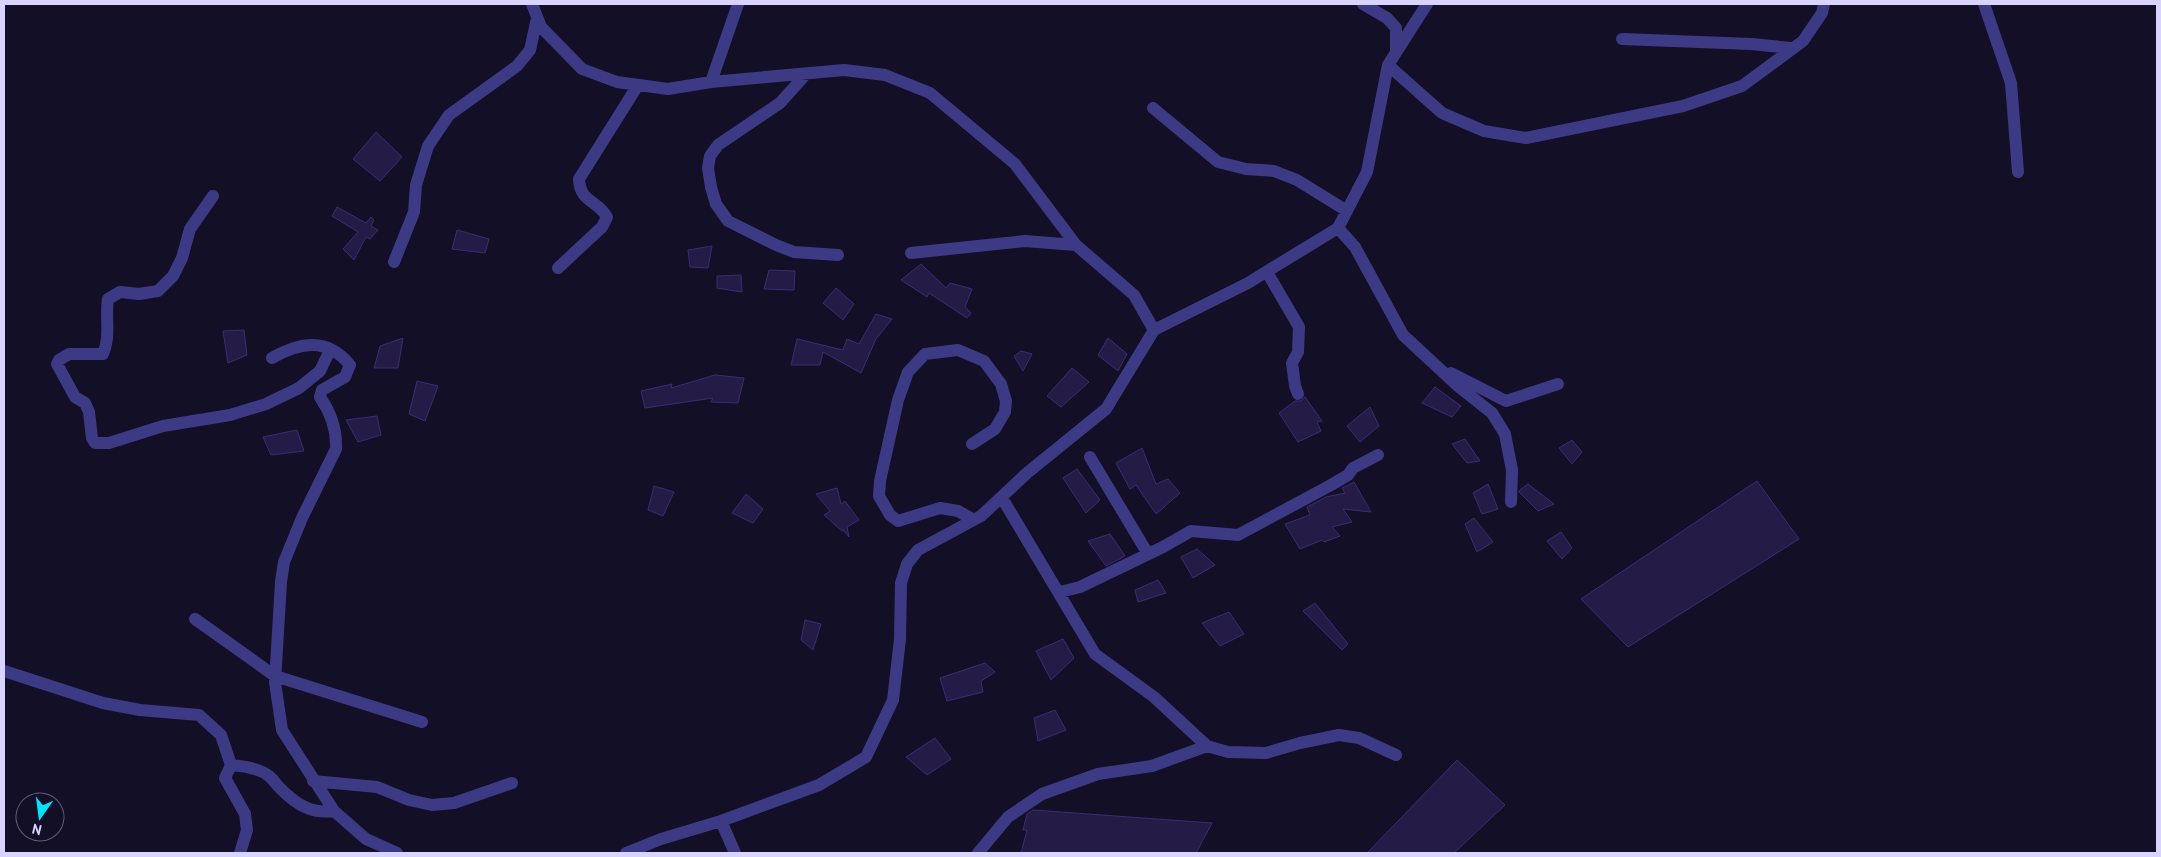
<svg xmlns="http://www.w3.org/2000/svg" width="2161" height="857" font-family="'PT Sans',sans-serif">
<rect width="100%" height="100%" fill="#130f26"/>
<path fill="#241b47" stroke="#3b2d73" d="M 376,132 L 402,157 L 380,181 L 353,159 Z
M 337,207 L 366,223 L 371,217 L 374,220 L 371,226 L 378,230 L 370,239 L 366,237 L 354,260 L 343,249 L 358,232 L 332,216 Z
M 457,230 L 489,239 L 485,253 L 452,249 Z
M 712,246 L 708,268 L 690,267 L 688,250 Z
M 921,264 L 946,288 L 950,283 L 972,289 L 965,307 L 971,313 L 967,318 L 929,293 L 927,297 L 901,280 Z
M 769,270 L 795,271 L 794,290 L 764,289 Z
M 741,275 L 742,292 L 717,288 L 717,276 Z
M 836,288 L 854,304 L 843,320 L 823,303 Z
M 876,314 L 892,319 L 876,339 L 861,373 L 823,352 L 820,365 L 791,365 L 797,339 L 843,350 L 847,339 L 859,344 Z
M 244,330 L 247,355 L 228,363 L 223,331 Z
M 403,338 L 398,368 L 374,368 L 380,346 Z
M 1108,338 L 1127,354 L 1118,371 L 1098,355 Z
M 1021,351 L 1032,354 L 1023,371 L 1014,356 Z
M 1072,368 L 1089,382 L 1061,407 L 1047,396 Z
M 715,375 L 744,378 L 738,403 L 711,402 L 713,398 L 645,408 L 641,391 L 672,384 L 671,388 Z
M 417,381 L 438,386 L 425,421 L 409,414 Z
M 1435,387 L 1461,406 L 1452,417 L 1422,403 Z
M 1305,397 L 1322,421 L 1317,422 L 1321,431 L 1298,442 L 1279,413 L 1295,401 L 1301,401 Z
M 1370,407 L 1379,426 L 1360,442 L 1347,426 Z
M 377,416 L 381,435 L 358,442 L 346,420 Z
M 297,430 L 304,451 L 271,455 L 263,437 Z
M 1465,439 L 1480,461 L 1467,463 L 1452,444 Z
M 1572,440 L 1582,452 L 1572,464 L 1559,448 Z
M 1142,448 L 1156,484 L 1168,479 L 1180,493 L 1156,514 L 1136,485 L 1130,489 L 1116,463 Z
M 1077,469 L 1100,500 L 1086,513 L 1063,478 Z
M 1757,481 L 1799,539 L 1628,647 L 1581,599 Z
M 1354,482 L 1371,512 L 1343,509 L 1352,522 L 1332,527 L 1340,536 L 1324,542 L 1322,540 L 1300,549 L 1285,524 L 1310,515 L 1307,507 L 1326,497 L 1345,493 L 1342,488 Z
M 1488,484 L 1498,509 L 1482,514 L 1473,493 Z
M 1528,484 L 1554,504 L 1538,511 L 1519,492 L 1520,490 Z
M 654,486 L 674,492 L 663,516 L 648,510 Z
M 837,488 L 841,504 L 845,501 L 859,520 L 847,527 L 849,537 L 843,530 L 842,531 L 824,515 L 830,511 L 816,494 Z
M 746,494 L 763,509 L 753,523 L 732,513 Z
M 1474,518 L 1493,542 L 1477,552 L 1465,524 Z
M 1561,532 L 1572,548 L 1562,559 L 1547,541 Z
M 1110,534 L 1125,556 L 1106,566 L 1088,541 Z
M 1197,549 L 1215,565 L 1193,578 L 1181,557 Z
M 1158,580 L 1166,593 L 1138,602 L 1135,590 Z
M 1315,603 L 1348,644 L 1342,650 L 1303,611 Z
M 1229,612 L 1244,634 L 1220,646 L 1202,623 Z
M 805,620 L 821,624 L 813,650 L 801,640 Z
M 1063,639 L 1074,658 L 1051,680 L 1036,651 Z
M 985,663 L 995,672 L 981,681 L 983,692 L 947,701 L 940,678 Z
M 1055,710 L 1066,730 L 1038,741 L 1034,718 Z
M 935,738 L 951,759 L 927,775 L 906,757 Z
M 1457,760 L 1505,805 L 1454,853 L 1367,853 Z
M 1033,810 L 1212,823 L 1196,853 L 1021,853 L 1027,830 L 1023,830 L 1027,814 Z"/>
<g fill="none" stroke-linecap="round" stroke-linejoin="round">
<path stroke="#3d3a85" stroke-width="12" d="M 532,4 L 541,27 L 582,69 L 617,82 L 668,89 L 711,82 L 844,70 L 885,75 L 930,93 L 1015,164 L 1076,245 L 1134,295 L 1154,330
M 1363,4 L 1387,18 L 1396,28 L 1396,51
M 1984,4 L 2011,83 L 2018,172
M 1622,39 L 1751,44 L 1791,48
M 1388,65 L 1442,113 L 1484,131 L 1526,138 L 1683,106 L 1742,86 L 1803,41 L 1822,13 L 1824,4
M 806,74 L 780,103 L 718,145 L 710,156 L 708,168 L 711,187 L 716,204 L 728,221 L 776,245 L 794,252 L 838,255
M 711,82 L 738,4
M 1153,108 L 1218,162 L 1246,169 L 1274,171 L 1297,180 L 1347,211
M 213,196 L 190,229 L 182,258 L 173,276 L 158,291 L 139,294 L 120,292 L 108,299 C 105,318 111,336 103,354 L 69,354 L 59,360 L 57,364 L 75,397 L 85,403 L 89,412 L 92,438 L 95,443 L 109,443 L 163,426 L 230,415 L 266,404 L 299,388 L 320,371 L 330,350
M 1338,228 L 1355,247 L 1403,335 L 1458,386 L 1492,413 L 1505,434 L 1512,470 L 1511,502
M 911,253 L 1025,241 L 1076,245
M 394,262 L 414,212 L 416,185 L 428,146 L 449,115 L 517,66 L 530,50 L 537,18
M 558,268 L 602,227 L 607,217 C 598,200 580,203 579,179 L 638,85
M 1267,272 L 1299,327 L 1298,352 L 1292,363 L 1295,386 L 1298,394
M 272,358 C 300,342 327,337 350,365 L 345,377 L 322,390 L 320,397 C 331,413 337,429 336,449 L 302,518 L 284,562 L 281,582 L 275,682 L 282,730 L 334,811 L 366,839 L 397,853
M 1451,373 L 1506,401 L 1558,384
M 972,444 L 995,429 L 1005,412 L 1006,401 L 1001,384 L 984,361 L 958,350 L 925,354 L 908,372 L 898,400 L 880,481 L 879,496 L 890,515 L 898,521 L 940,508 L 958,511 L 974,520
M 1090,457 L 1148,554
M 1002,498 L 1095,654 L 1154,697 L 1207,746
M 1060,592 L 1080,587 L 1163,547 L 1191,531 L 1238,535 L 1331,485 L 1348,475 L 1353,468 L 1378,455
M 195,619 L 275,676 L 422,722
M 4,671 L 103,703 L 140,710 L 199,715 L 221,735 L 231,765 L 225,778 L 245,814 L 247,830 L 240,853
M 231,765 C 243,766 259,768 269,776 C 274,780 277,786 282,790 C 297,805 312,814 334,811
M 313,781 L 377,787 L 409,800 L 432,805 L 454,803 L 512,783
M 721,821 L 735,853
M 626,853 L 661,839 L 721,821 L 819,785 L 866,757 L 893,700 L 900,639 L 901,583 L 907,564 L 918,550 L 981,516 L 1027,473 L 1106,409 L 1154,330 L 1248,283 L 1338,228 L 1367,172 L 1388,65 L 1427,4
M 978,853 L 1008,817 L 1042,794 L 1098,774 L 1152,766 L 1207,746 L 1228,752 L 1266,753 L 1300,743 L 1339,735 L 1359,738 L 1396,755"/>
</g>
<rect width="2161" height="857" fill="none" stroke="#d9d4ff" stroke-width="10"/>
<g transform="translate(40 817) rotate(194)"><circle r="24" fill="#130f26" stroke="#625e7d"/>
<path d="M0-4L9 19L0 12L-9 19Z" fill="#00e5ff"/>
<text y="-8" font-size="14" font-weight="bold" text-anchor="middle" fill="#d9d4ff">N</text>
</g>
</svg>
